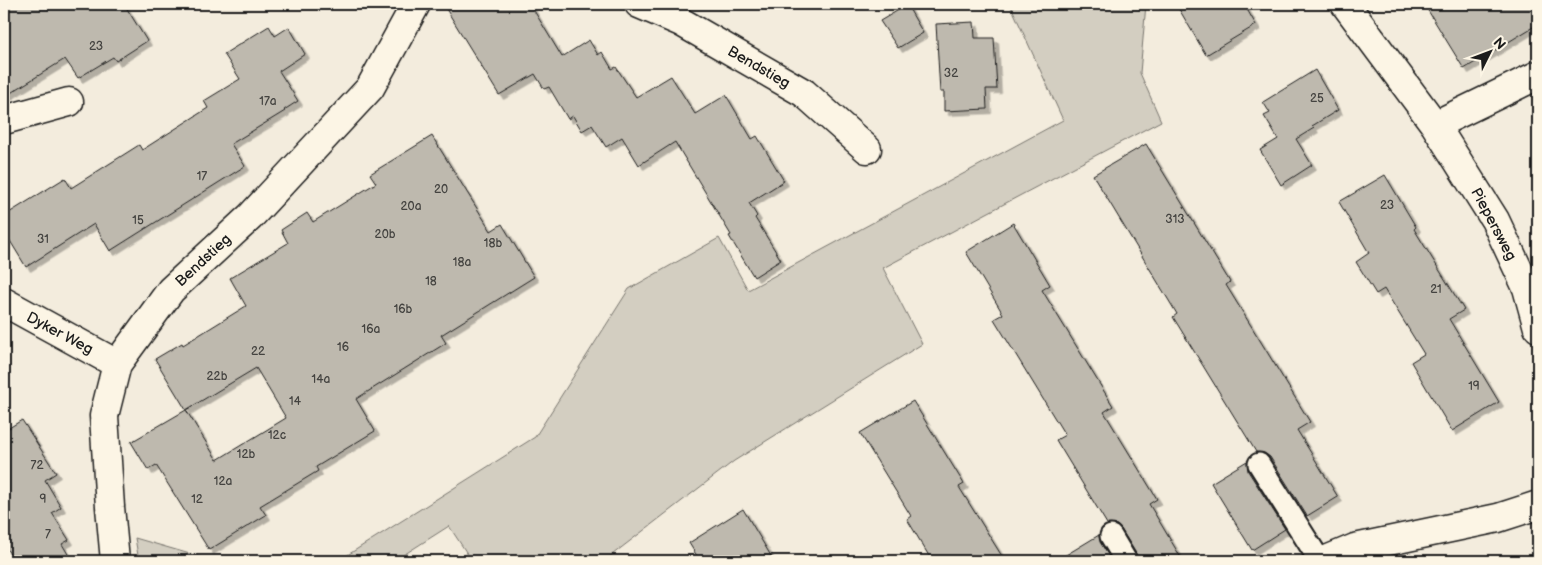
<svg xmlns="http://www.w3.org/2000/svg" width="1542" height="565" font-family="'Balsamiq Sans',sans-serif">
<defs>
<filter id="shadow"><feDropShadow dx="4.5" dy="4.5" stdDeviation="0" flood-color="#0004"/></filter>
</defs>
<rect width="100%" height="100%" fill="#f3ecdd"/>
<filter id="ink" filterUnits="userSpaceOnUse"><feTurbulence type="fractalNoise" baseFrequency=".02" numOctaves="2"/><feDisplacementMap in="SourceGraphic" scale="10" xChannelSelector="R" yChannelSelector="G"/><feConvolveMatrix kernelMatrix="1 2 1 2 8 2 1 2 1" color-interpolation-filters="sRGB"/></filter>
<g filter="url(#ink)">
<path fill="#d3cec1" stroke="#78756e" d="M 1010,4 L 1146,4 L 1140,73 L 1161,121 L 883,268 L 922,344 L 734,461 L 604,561 L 472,561 L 449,526 L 394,561 L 338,561 L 535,437 L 629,289 L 719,238 L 748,290 L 1063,120 Z
M 135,538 L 214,561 L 139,561 Z"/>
<path fill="#beb9ae" stroke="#1c1c1c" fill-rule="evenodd" filter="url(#shadow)" d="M 4,4 L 124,4 L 147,41 L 116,61 L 113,57 L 78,78 L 65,59 L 4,97 Z
M 443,4 L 530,4 L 562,57 L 589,40 L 598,55 L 602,52 L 612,69 L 616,67 L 636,97 L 671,76 L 695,114 L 726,95 L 752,139 L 757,136 L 784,181 L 749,203 L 757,216 L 755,218 L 781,260 L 754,277 L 729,236 L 731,235 L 675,142 L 639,165 L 622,137 L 606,147 L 592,125 L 582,131 L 573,116 L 568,119 L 549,87 L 544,89 L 535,74 L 499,95 Z
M 1176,4 L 1244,4 L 1256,25 L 1206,55 Z
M 1424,4 L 1538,4 L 1538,24 L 1464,69 Z
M 907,5 L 923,33 L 898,48 L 880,21 Z
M 974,22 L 975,38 L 994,38 L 997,89 L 986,89 L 987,109 L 944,111 L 944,92 L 940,92 L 936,24 Z
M 269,26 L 275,36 L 289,27 L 305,54 L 279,71 L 298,101 L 284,110 L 285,111 L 231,144 L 245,166 L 110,251 L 94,224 L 26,267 L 4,231 L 4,216 L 65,178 L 71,188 L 139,145 L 142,150 L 208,108 L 204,101 L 240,79 L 224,54 Z
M 1315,70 L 1338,110 L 1312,126 L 1314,128 L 1296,139 L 1312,165 L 1281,185 L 1260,150 L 1278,139 L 1264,116 L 1270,113 L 1263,102 Z
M 432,136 L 491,231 L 502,224 L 534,277 L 441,335 L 446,343 L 356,399 L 375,431 L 316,467 L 318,471 L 260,506 L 266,515 L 209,550 L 156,465 L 148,470 L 131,442 L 186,410 L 155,359 L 182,343 L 183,345 L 246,306 L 230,278 L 288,243 L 281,230 L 307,213 L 313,222 L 376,183 L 370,174 ZM 256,368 L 286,418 L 217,460 L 186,410 Z
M 1146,144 L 1230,282 L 1226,285 L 1310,422 L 1297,430 L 1338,497 L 1307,516 L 1270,457 L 1264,453 L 1256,452 L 1173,317 L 1177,314 L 1093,175 Z
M 1385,175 L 1416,227 L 1414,229 L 1464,310 L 1449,319 L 1499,402 L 1452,431 L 1411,362 L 1424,354 L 1384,289 L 1376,294 L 1356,262 L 1369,253 L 1339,202 Z
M 1013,223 L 1050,285 L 1042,290 L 1113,406 L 1104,412 L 1157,499 L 1149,504 L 1183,561 L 1138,561 L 1137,555 L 1121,529 L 1117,525 L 1107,524 L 1056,440 L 1065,435 L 994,319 L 1003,314 L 966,252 Z
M 913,401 L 964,484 L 959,487 L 1005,561 L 932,561 L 907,519 L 911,516 L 860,433 Z
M 22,420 L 56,473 L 45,480 L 61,507 L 52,513 L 69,540 L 62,544 L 72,561 L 14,561 L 4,544 L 4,431 Z
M 1247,461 L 1248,471 L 1285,529 L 1252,550 L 1211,483 Z
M 743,509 L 774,561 L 700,561 L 689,543 Z
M 1099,535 L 1100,542 L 1112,561 L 1056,561 Z"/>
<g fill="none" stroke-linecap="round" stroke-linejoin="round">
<g stroke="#1c1c1c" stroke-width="25">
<path id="lane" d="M 1259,464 L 1320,561
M 1111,536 L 1126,561"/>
</g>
<g stroke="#1c1c1c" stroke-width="31">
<path id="street" d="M 639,4 L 681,22 L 804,93 L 867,149
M 1345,4 L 1435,125 L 1495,220 L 1527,288 L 1538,328
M 4,120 L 69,102
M 1435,125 L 1538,75
M 4,302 L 117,364
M 115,561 L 110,507 L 104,416 L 117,364 L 171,290 L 250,217 L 370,88 L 416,4
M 1324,561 L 1355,548 L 1498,518 L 1538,505"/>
</g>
<use href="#lane" stroke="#fcf5e5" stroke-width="21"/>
<use href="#street" stroke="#fcf5e5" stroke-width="28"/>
</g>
</g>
<g text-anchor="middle" stroke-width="4" stroke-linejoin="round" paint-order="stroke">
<g font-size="12" fill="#444340">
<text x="96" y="50">23</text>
<text x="951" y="77">32</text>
<text x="1317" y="102">25</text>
<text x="268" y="105">17a</text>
<text x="202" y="180">17</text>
<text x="441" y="193">20</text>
<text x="1387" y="209">23</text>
<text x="411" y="210">20a</text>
<text x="1175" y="223">313</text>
<text x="138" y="224">15</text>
<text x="385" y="238">20b</text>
<text x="43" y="243">31</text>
<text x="493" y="247">18b</text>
<text x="462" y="266">18a</text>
<text x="431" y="285">18</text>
<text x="1436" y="293">21</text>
<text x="403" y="313">16b</text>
<text x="371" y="333">16a</text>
<text x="343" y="351">16</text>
<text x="258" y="355">22</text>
<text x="217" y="380">22b</text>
<text x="321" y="383">14a</text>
<text x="1474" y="390">19</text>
<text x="295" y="405">14</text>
<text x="277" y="439">12c</text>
<text x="246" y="458">12b</text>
<text x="37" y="469">72</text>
<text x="223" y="485">12a</text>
<text x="43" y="503">9</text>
<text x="197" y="503">12</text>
<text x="48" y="538">7</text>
</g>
<g font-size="15" fill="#1c1c1c" stroke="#fcf5e5">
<text transform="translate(759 67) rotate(30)" y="5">Bendstieg</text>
<text transform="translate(1494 224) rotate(62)" y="5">Piepersweg</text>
<text transform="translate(203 260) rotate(-43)" y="5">Bendstieg</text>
<text transform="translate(60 333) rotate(28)" y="5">Dyker Weg</text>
</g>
</g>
<rect width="1542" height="565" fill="none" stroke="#fcf5e5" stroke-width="20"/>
<rect x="10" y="10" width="1522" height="545" fill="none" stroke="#1c1c1c" stroke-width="2" filter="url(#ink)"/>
<g transform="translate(1490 52) rotate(48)" stroke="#fcf5e5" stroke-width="4" paint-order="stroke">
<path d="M0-4L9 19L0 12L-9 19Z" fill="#1c1c1c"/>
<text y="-8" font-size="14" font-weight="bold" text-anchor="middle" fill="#1c1c1c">N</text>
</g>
</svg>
